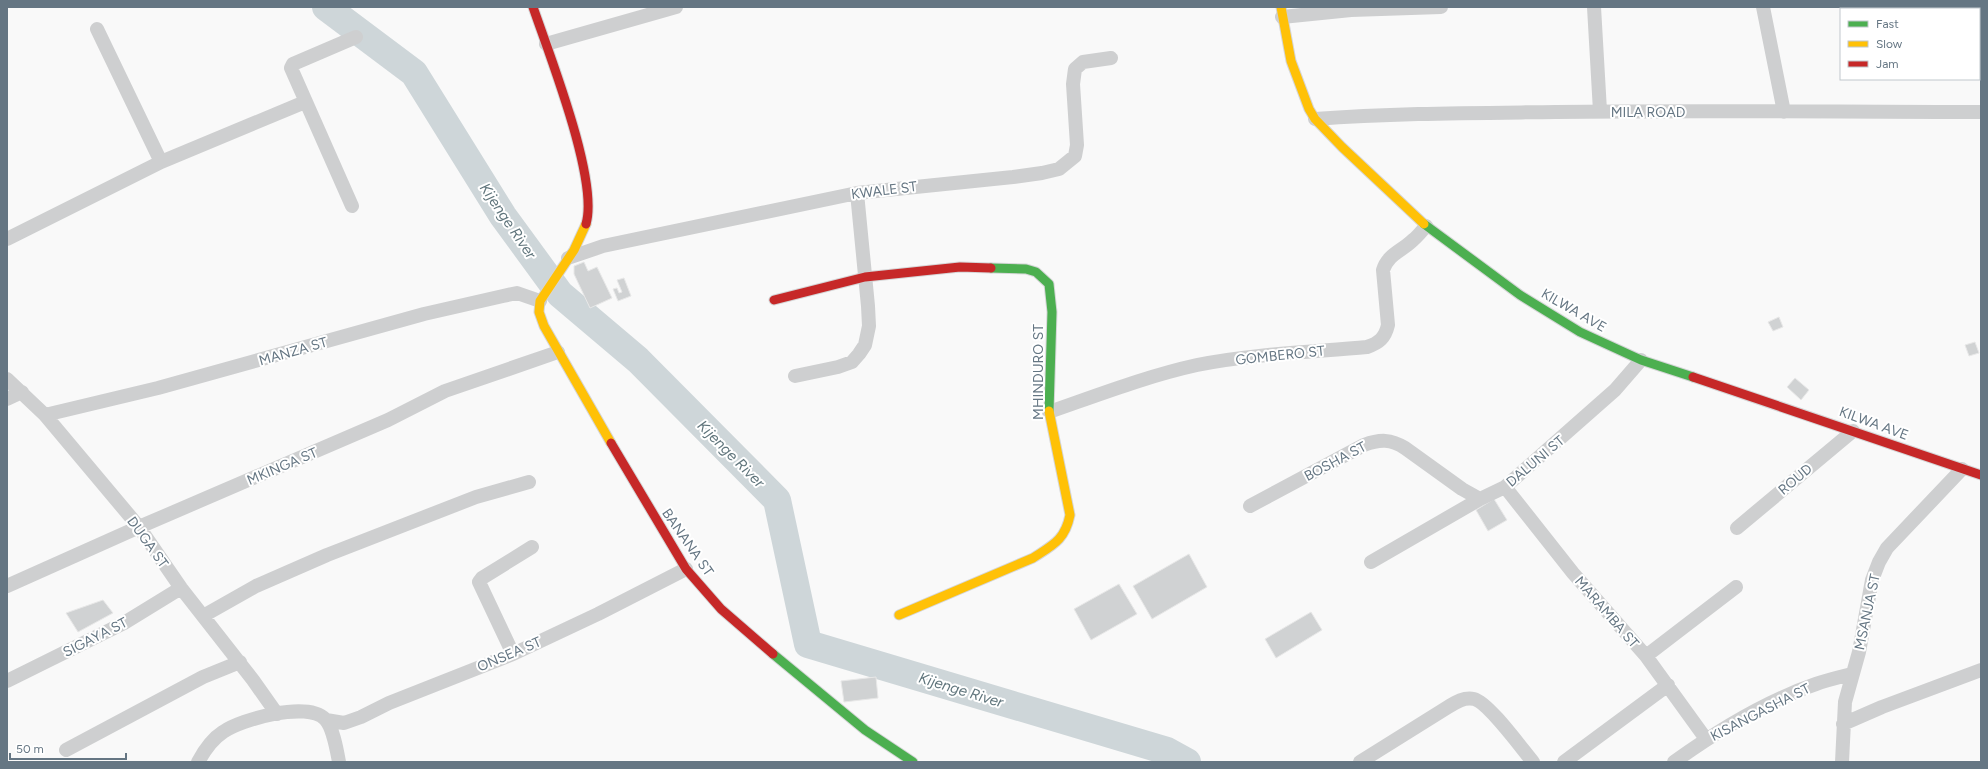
<svg xmlns="http://www.w3.org/2000/svg" width="1988" height="769" font-family="Figtree,sans-serif">
<rect width="100%" height="100%" fill="#f9f9f9"/>
<g fill="none" stroke-linecap="round" stroke-linejoin="round">
<path stroke="#ced6d9" stroke-width="28" d="M 326,7 L 414,73 L 503,216 L 560,294 L 638,360 L 777,500 L 808,644 L 1167,751 L 1187,762"/>
</g>
<path fill="#d0d2d3" stroke="#e8e8e8" d="M 584,262 L 588,271 L 597,267 L 612,298 L 590,308 L 574,274 L 574,266 Z
M 624,278 L 631,296 L 618,301 L 613,289 L 617,288 L 619,293 L 622,292 L 617,280 Z
M 1779,317 L 1783,327 L 1773,331 L 1768,322 Z
M 1975,342 L 1979,353 L 1969,356 L 1965,345 Z
M 1795,378 L 1809,390 L 1801,400 L 1787,387 Z
M 1494,499 L 1507,520 L 1488,531 L 1476,510 Z
M 1189,554 L 1207,587 L 1152,619 L 1133,586 Z
M 1119,584 L 1137,614 L 1091,640 L 1074,609 Z
M 103,600 L 113,613 L 78,632 L 66,613 Z
M 1311,612 L 1322,630 L 1276,658 L 1265,639 Z
M 876,677 L 878,698 L 844,702 L 841,681 Z"/>
<g fill="none" stroke-linecap="round" stroke-linejoin="round">
<g stroke="#d5d6d7" stroke-width="11">
<path id="fast" d="M 1424,224 L 1520,295 L 1580,332 L 1641,360 L 1693,377
M 991,268 L 1026,269 L 1036,272 L 1049,284 L 1052,312 L 1049,411
M 773,654 L 865,730 L 913,762"/>
</g>
<g stroke="#d5d6d7" stroke-width="11">
<path id="slow" d="M 1281,7 L 1291,61 L 1309,109 L 1315,119 L 1342,147 L 1424,224
M 586,224 L 574,250 L 540,301 L 539,312 L 544,326 L 611,443
M 899,615 L 1033,558 C 1053,545 1065,540 1070,515 L 1049,411"/>
</g>
<g stroke="#d5d6d7" stroke-width="11">
<path id="jam" d="M 533,7 C 549,54 599,180 586,224
M 774,300 L 865,277 L 960,267 L 991,268
M 1693,377 L 1981,475
M 611,443 L 686,569 L 721,609 L 773,654"/>
</g>
<path stroke="#cecfd0" stroke-width="14" d="M 1594,7 L 1600,111
M 1763,7 L 1784,112
M 1282,17 L 1351,10 L 1441,7
M 97,29 L 161,162
M 546,44 L 676,7
M 1315,119 C 1395,113 1475,113 1556,112 C 1697,110 1839,112 1981,112
M 352,206 L 291,68 L 293,64 L 356,37
M 7,239 L 161,162 L 305,102
M 568,258 L 603,246 L 857,193 L 1013,177 L 1042,173 L 1059,169 L 1075,156 L 1077,145 L 1073,84 L 1075,69 L 1083,62 L 1111,58
M 795,376 L 838,367 L 852,362 L 859,354 L 865,345 L 869,326 L 868,306 L 857,193
M 7,379 L 45,415 L 139,527 L 181,588 L 253,680 L 277,714
M 7,399 L 22,392
M 1049,412 C 1098,395 1147,376 1197,365 C 1252,354 1311,352 1367,347 C 1379,343 1385,338 1388,325 L 1383,270 C 1388,254 1402,251 1413,240 C 1418,236 1422,231 1426,226
M 45,415 L 158,388 L 424,314 L 503,296 L 517,293 L 540,301
M 1505,487 L 1573,573 L 1646,656 L 1706,739
M 1250,506 L 1364,445 C 1380,439 1391,439 1405,448 L 1462,489 L 1480,499
M 1737,528 L 1853,431
M 1371,562 L 1480,499 L 1505,487 L 1615,390 L 1641,360
M 7,586 L 139,527 L 388,420 L 445,391 L 558,352
M 203,616 L 256,586 L 327,555 L 476,497 L 529,482
M 513,654 L 479,582 L 482,578 L 532,547
M 1646,656 L 1736,587
M 7,681 L 124,623 L 181,588
M 326,720 L 344,723 L 361,717 L 389,703 L 513,654 L 598,614 L 686,569
M 1843,724 L 1882,707 L 1981,670
M 66,750 L 203,677 L 240,662
M 198,762 C 204,751 212,739 223,732 C 242,719 307,701 325,719 C 333,727 337,751 339,762
M 1360,762 L 1448,707 C 1456,702 1464,697 1474,699 C 1488,702 1522,749 1533,762
M 1564,762 L 1668,685
M 1674,762 C 1717,731 1766,701 1816,684 C 1827,680 1840,677 1852,674
M 1842,762 L 1845,702 L 1859,652 L 1872,580 L 1879,562 L 1887,548 L 1962,469"/>
<use href="#fast" stroke="#4caf50" stroke-width="9"/>
<use href="#slow" stroke="#ffc107" stroke-width="9"/>
<use href="#jam" stroke="#c62828" stroke-width="9"/>
</g>
<g text-anchor="middle" stroke-width="4" stroke-linejoin="round" paint-order="stroke">
<g font-size="14" fill="#657683" stroke="#fff">
<text x="1648" y="117">MILA ROAD</text>
<text transform="translate(884 190) rotate(-7)" y="5">KWALE ST</text>
<text transform="translate(1574 310) rotate(30)" y="5">KILWA AVE</text>
<text transform="translate(293 351) rotate(-16)" y="5">MANZA ST</text>
<text transform="translate(1280 355) rotate(-6)" y="5">GOMBERO ST</text>
<text transform="translate(1038 372) rotate(-90)" y="5">MHINDURO ST</text>
<text transform="translate(1874 423) rotate(20)" y="5">KILWA AVE</text>
<text transform="translate(1335 461) rotate(-28)" y="5">BOSHA ST</text>
<text transform="translate(1535 461) rotate(-40)" y="5">DALUNI ST</text>
<text transform="translate(282 466) rotate(-23)" y="5">MKINGA ST</text>
<text transform="translate(1795 479) rotate(-40)" y="5">ROUD</text>
<text transform="translate(148 542) rotate(54)" y="5">DUGA ST</text>
<text transform="translate(688 542) rotate(55)" y="5">BANANA ST</text>
<text transform="translate(1607 612) rotate(49)" y="5">MARAMBA ST</text>
<text transform="translate(1867 612) rotate(-78)" y="5">MSANJA ST</text>
<text transform="translate(95 637) rotate(-27)" y="5">SIGAYA ST</text>
<text transform="translate(509 654) rotate(-23)" y="5">ONSEA ST</text>
<text transform="translate(1760 712) rotate(-27)" y="5">KISANGASHA ST</text>
</g>
<g font-size="15" font-style="italic" fill="#60757c" stroke="#fff">
<text transform="translate(508 221) rotate(56)" y="5">Kijenge River</text>
<text transform="translate(731 454) rotate(45)" y="5">Kijenge River</text>
<text transform="translate(961 690) rotate(17)" y="5">Kijenge River</text>
</g>
</g>
<rect width="1988" height="769" fill="none" stroke="#657683" stroke-width="16"/>
<rect x="1840" y="8" width="140" height="72" fill="#ffffff" stroke="#c1c8cd"/>
<rect x="1848" y="21" width="20" height="6" fill="#4caf50" stroke="#c1c8cd"/>
<text x="1876" y="28" font-size="12" fill="#657683">Fast</text>
<rect x="1848" y="41" width="20" height="6" fill="#ffc107" stroke="#c1c8cd"/>
<text x="1876" y="48" font-size="12" fill="#657683">Slow</text>
<rect x="1848" y="61" width="20" height="6" fill="#c62828" stroke="#c1c8cd"/>
<text x="1876" y="68" font-size="12" fill="#657683">Jam</text>
<path d="M10 753v6h116v-6" fill="none" stroke="#657683" stroke-width="2"/>
<text x="16" y="753" font-size="12" fill="#657683" stroke="#ffffff" stroke-width="3" paint-order="stroke">50 m</text>
</svg>
